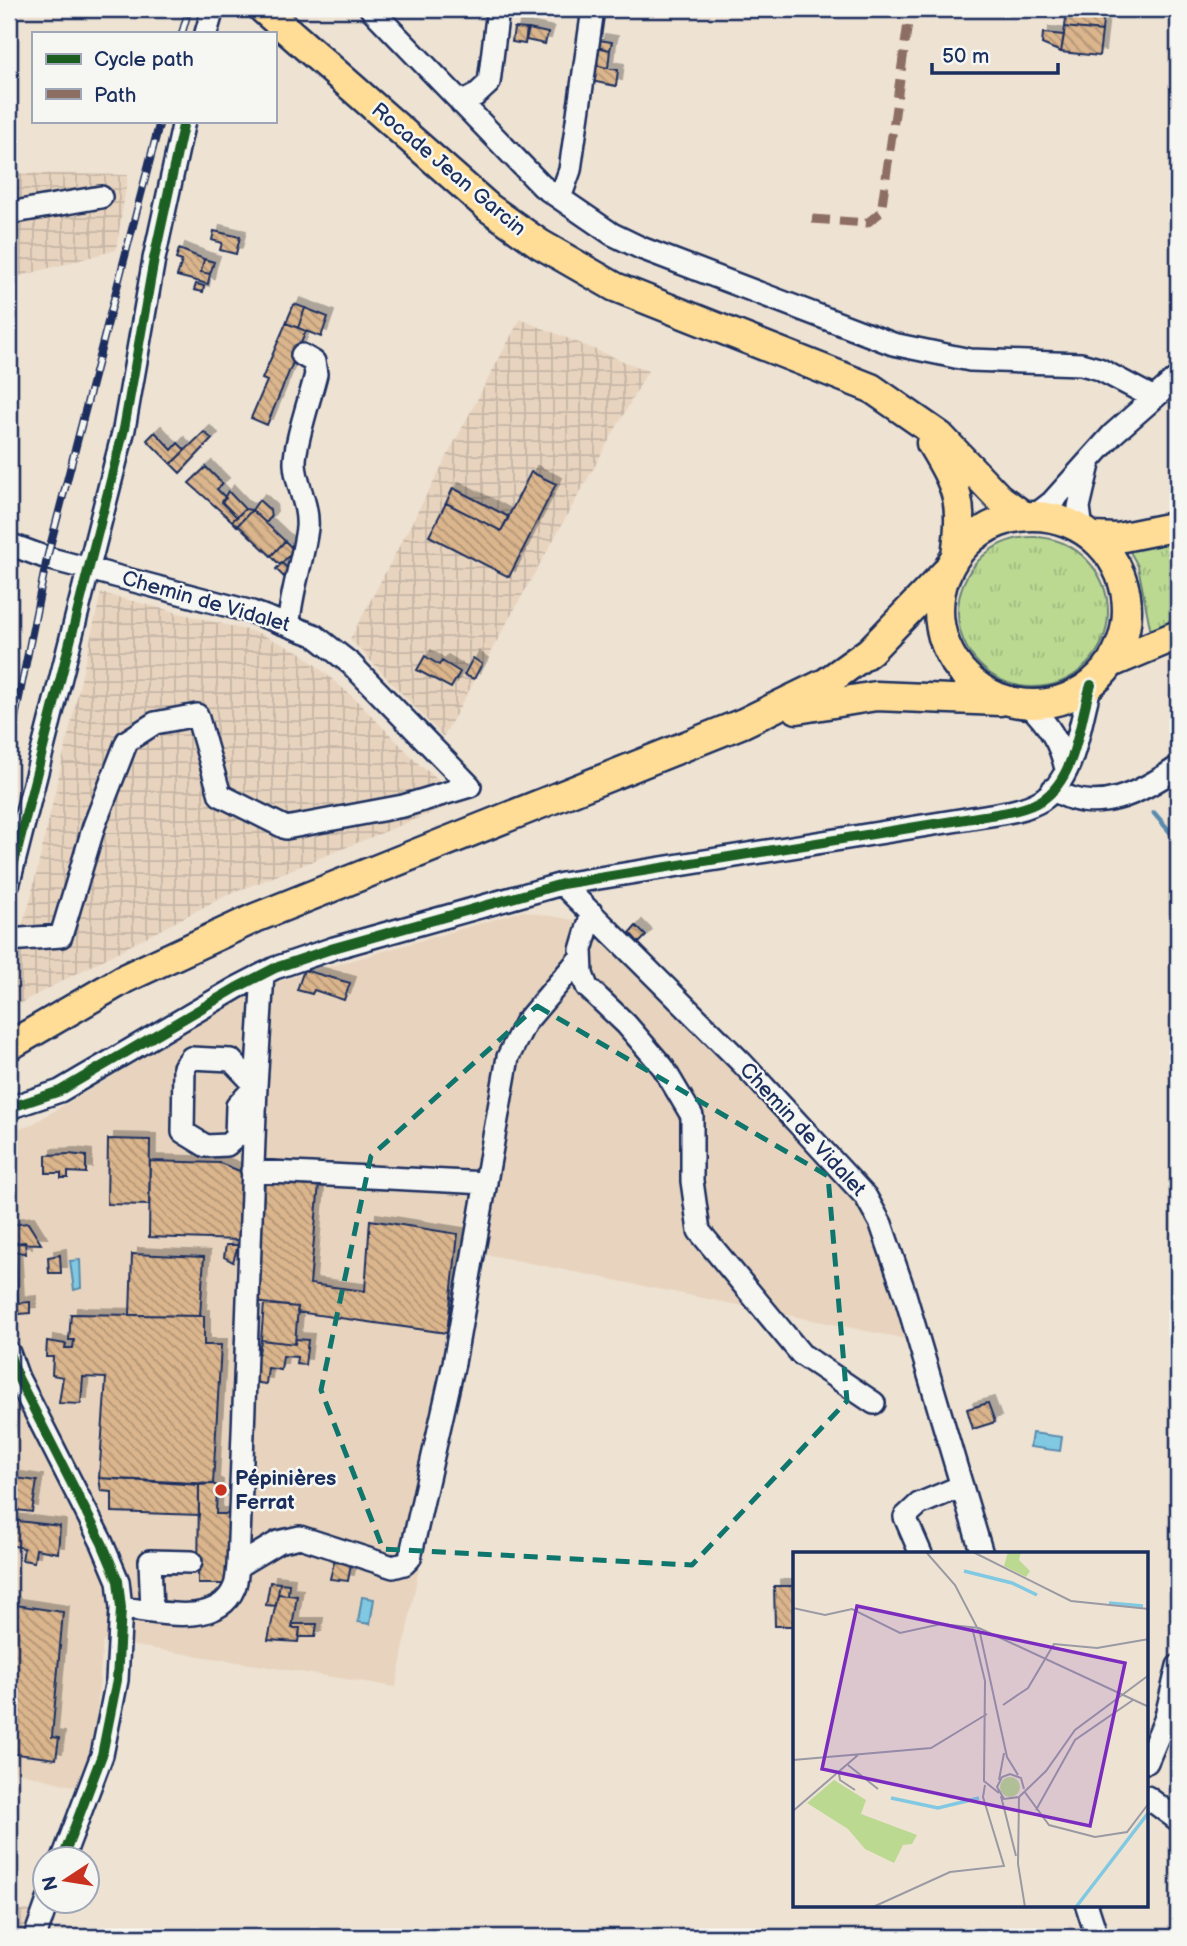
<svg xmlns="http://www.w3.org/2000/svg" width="1187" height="1946" font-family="'Balsamiq Sans',sans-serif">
<defs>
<pattern id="industrial-grid" width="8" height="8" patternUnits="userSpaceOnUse" patternTransform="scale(1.75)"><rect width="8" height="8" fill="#e8d4be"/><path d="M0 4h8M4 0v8" fill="none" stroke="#c6b6a6"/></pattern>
<pattern id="grass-tufts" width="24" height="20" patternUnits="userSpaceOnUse" patternTransform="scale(1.75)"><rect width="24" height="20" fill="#bbd991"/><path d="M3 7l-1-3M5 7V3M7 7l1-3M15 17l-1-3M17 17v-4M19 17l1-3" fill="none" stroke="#a0bb7f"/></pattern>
<pattern id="building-back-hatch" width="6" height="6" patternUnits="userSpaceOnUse" patternTransform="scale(1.75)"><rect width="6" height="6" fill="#dbb58c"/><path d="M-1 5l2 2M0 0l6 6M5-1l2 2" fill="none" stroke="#b19476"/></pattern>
<filter id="shadow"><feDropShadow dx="6" dy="-6" stdDeviation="0" flood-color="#0004"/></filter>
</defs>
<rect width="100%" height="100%" fill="#eee2d3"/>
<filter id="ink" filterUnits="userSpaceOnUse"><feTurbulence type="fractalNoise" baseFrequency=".0143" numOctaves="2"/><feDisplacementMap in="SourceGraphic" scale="14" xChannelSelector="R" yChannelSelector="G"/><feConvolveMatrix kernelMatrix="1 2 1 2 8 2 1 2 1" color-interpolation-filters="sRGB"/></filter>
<g filter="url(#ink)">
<path fill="#e8d4be" d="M 523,911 L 580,921 L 697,1029 L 858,1205 L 877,1244 L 906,1339 L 480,1253 L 396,1687 L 103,1641 L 94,1744 L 80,1788 L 9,1770 L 9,1131 L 29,1126 L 262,986 Z"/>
<path fill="url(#industrial-grid)" d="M 9,173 L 128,175 L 116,250 L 13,278 L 9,273 Z
M 520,319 L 648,371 L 443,737 L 350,639 Z
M 101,593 L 258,633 L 300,652 L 353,697 L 420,765 L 463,800 L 221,898 L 9,1009 L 9,961 L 29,905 Z
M 9,1909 L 31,1911 L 27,1937 L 9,1937 Z"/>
<path fill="url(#grass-tufts)" stroke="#6b8478" stroke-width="2" d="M958 612a75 75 0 1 1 150 0a75 75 0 1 1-150 0Z
M 1178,538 L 1178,624 L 1151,633 L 1138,566 L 1128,548 Z"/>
<path fill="#81c9e2" stroke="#588bad" stroke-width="2" d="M 80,1260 L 81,1288 L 74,1290 L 70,1261 Z
M 1032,1433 L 1062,1437 L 1060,1451 L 1030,1447 Z
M 362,1597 L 374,1599 L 370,1624 L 358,1622 Z"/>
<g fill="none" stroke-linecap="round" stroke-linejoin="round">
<path stroke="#588bad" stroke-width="5" d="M 1154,813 L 1178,841"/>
</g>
<path fill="url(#building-back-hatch)" stroke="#1b2f5e" stroke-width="2" filter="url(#shadow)" d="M 567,9 L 584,9 L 583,18 L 566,16 Z
M 1067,9 L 1104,9 L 1102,31 L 1065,27 Z
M 1065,27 L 1102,31 L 1099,56 L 1061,52 Z
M 514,28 L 527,29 L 525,44 L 512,42 Z
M 529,29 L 548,33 L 545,44 L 526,40 Z
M 1043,33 L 1064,35 L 1061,52 L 1042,44 Z
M 599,40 L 612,42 L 610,50 L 597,47 Z
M 597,47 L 610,50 L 608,68 L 594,65 Z
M 594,65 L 618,70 L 616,86 L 591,81 Z
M 214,231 L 240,237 L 236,254 L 220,250 L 222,243 L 212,240 Z
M 179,249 L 204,259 L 201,272 L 210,274 L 208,284 L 177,276 L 182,261 L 176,259 Z
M 204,259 L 214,262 L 210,274 L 201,272 Z
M 196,284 L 204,286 L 203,292 L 194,290 Z
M 294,304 L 305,308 L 298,328 L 286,323 Z
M 305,308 L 328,317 L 321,337 L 298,328 Z
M 286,323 L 306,331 L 267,425 L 251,418 L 267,381 L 262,379 Z
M 155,432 L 172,450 L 178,443 L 185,450 L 171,464 L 147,440 Z
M 204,432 L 212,439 L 180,473 L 171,464 Z
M 206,467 L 223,484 L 217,489 L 226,498 L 222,502 L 237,517 L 232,521 L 189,483 Z
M 531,472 L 556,484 L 509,577 L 429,536 L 446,503 L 501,531 Z
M 453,488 L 509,517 L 501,531 L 446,503 Z
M 228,491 L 245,509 L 237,517 L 222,502 Z
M 259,500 L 270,510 L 271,517 L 266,523 L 252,510 Z
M 245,509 L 252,510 L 237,526 L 232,521 Z
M 252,510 L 285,541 L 271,556 L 238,525 Z
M 285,541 L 294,550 L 280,565 L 271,556 Z
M 282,563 L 294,575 L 288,581 L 276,569 Z
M 425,656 L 439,665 L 442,661 L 460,672 L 451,688 L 417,670 Z
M 473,658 L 482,664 L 474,679 L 464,675 Z
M 636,926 L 646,936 L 639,943 L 630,933 Z
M 304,970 L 350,983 L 344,1000 L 314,990 L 312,994 L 297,990 Z
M 108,1139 L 150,1140 L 149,1205 L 107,1204 Z
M 69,1154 L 86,1156 L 86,1173 L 68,1172 L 68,1178 L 61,1178 L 61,1173 L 46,1173 L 46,1155 Z
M 150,1161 L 220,1163 L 242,1172 L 240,1240 L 149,1237 Z
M 265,1181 L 319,1183 L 310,1284 L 365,1291 L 370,1220 L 458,1234 L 447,1333 L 297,1312 L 298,1307 L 254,1302 Z
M 28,1223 L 41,1244 L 12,1243 L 9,1225 Z
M 25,1242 L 26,1254 L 12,1250 L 12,1243 Z
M 226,1245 L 238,1245 L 233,1262 L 224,1257 Z
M 15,1253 L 18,1303 L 30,1302 L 30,1313 L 9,1315 L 9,1254 Z
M 132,1254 L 204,1257 L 200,1316 L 130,1315 Z
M 60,1255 L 61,1273 L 49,1273 L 48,1257 Z
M 264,1304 L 298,1307 L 295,1344 L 261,1340 Z
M 71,1314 L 204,1316 L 204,1345 L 221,1345 L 213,1484 L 99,1478 L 106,1378 L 83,1377 L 81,1404 L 59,1403 L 63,1377 L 52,1375 L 53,1357 L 46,1357 L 47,1341 L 66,1344 L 65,1348 L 73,1348 L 74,1340 L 69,1340 Z
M 296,1339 L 308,1340 L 305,1365 L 296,1364 L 297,1357 L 283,1356 L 281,1370 L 268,1368 L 266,1384 L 252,1382 L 255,1352 L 259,1353 L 261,1340 L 295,1344 Z
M 988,1403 L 995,1422 L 973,1429 L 967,1409 Z
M 9,1410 L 13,1415 L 10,1439 L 9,1439 Z
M 9,1477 L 37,1481 L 32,1512 L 9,1509 Z
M 99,1478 L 199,1485 L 199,1515 L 112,1512 L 112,1492 L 101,1491 Z
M 213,1484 L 217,1486 L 216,1514 L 230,1514 L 229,1584 L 198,1584 L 199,1485 Z
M 9,1520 L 60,1526 L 58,1553 L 36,1549 L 34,1562 L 22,1560 L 24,1548 L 9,1545 Z
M 334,1562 L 351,1564 L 348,1581 L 330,1579 Z
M 270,1582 L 280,1583 L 276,1606 L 266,1605 Z
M 280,1583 L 289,1584 L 288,1595 L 278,1594 Z
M 774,1586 L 795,1586 L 795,1626 L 775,1626 Z
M 278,1594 L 297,1596 L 292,1628 L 300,1628 L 298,1642 L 268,1640 Z
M 9,1604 L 63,1612 L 52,1737 L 59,1738 L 56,1759 L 9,1753 Z
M 293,1624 L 317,1624 L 315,1637 L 299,1637 L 300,1628 L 292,1628 Z"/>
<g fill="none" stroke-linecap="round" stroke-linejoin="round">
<g stroke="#1b2f5e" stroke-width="26">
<path id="minor" d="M 371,9 L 542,186 L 612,234 L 641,248 L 893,344 L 970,360 L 1081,364 L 1099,369 L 1154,398
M 206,33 L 213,9
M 461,103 L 476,95 L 489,83 L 498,9
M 560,198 L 570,170 L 593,9
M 9,213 L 101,197
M 1034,516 L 1052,502 L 1113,434 L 1178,377
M 1082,530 L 1079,507 L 1090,460
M 9,544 L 47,558 L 252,612 L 314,635 L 351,664 L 470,786 L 403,806 L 286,828 L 220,795 L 197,715 L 155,723 L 127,741 L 94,826 L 61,936 L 9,940
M 289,623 C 291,590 303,561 307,528 C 309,504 296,486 295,464 C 294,444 311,396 316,374 L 314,362 L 302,355
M 1029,705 C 1048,724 1060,742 1066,769
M 1053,789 C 1095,818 1142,792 1178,767
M 9,882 L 124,429 L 154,259 L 184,121
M 562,884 L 742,1063 L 866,1197 L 881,1224 L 904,1291 L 982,1554
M 592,913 L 581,950 L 582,974 L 587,987 L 626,1024 L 663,1067 L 692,1116 L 692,1181 L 699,1231 L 801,1354 L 874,1403
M 191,1058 L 231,1060 L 256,1086 L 237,1106 L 236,1137 L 227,1145 L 206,1146 L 183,1132 L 184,1067 Z
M 9,1108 L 60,1091 L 236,988 L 275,968 L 334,948 L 562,884 L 984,816 C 1003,813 1026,810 1042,800 C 1077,777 1079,721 1091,685
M 252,1171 L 486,1183
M 9,1353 L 18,1378 L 102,1543 L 118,1581 L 121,1608 L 117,1680 L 102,1755 L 63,1858
M 921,1554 L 905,1517 L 919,1504 L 962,1486
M 238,1566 L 278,1542 L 300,1537 L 393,1567 L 404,1564 L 410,1558 L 454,1363 L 508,1057 L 525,1023 L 581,957
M 121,1608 C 154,1611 217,1629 234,1588 C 237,1582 237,1573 238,1566 L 256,1086 L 263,974
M 152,1611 L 150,1561 L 191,1562
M 1147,1762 L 1165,1720 L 1178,1666
M 1147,1797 L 1178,1820
M 1087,1906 L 1097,1937
M 35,1937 L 48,1900"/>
</g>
<g stroke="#1b2f5e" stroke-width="33">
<path id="major" d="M 263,9 L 489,208 L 540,244 L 615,287 L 871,388 L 940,436 L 999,498 L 1024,516
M 931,443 C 958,488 964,502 956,555
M939 610a94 94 0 1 1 188 0a94 94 0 1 1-188 0Z
M 1092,537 L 1118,538 L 1178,526
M 1111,663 L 1178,635
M 797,709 L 876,696 L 1000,701
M 9,1046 L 126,978 L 255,918 L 743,723 L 827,682 L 870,651 L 947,571"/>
</g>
<use href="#minor" stroke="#f6f6f2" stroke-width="21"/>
<use href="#major" stroke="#ffdd96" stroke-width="28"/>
<g stroke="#1b2f5e" stroke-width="8">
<path id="rail" d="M 182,33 L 189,9
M 9,748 L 47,558 L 160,121"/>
</g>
<use href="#rail" stroke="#f6f6f2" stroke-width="5" stroke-dasharray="16" stroke-linecap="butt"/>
<path stroke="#8d6e63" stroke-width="9" stroke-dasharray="18 9" stroke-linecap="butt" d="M 812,219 L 867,223 L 881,212 L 910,9"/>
<g stroke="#f6f6f2" stroke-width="15">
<path id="cycleway" d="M 9,882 L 124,429 L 154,259 L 184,121
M 9,1108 L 60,1091 L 236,988 L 275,968 L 334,948 L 562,884 L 984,816 C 1003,813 1026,810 1042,800 C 1077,777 1079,721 1091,685
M 9,1353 L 18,1378 L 102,1543 L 118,1581 L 121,1608 L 117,1680 L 102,1755 L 63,1858"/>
</g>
<use href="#cycleway" stroke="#1b5e20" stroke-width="10"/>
</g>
</g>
<path fill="none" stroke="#0f766e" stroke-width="5" stroke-dasharray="14 9" stroke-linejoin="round" d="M 537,1006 L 828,1176 L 847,1401 L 692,1565 L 383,1549 L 321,1390 L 371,1156 Z"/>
<circle fill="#c8321e" stroke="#f6f6f2" stroke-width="2.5" cx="221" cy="1490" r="7"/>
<g text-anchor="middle" stroke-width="5" stroke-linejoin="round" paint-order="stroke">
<g font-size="21" fill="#1b2f5e" stroke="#f6f6f2">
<text transform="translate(449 169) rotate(40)" y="7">Rocade Jean Garcin</text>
<text transform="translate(206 601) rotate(16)" y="7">Chemin de Vidalet</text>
<text transform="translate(803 1129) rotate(47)" y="7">Chemin de Vidalet</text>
</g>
<g font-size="21" font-weight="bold" fill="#1b2f5e" stroke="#f6f6f2" text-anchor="start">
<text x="235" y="1485">Pépinières<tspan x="235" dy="24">Ferrat</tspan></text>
</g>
</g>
<g transform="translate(793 1552)">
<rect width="355" height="355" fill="#eee2d3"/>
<path d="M207 235a10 10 0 1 1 20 0a10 10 0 1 1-20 0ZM 41,228 L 73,248 L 68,262 L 124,283 L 119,292 L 110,293 L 101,311 L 72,297 L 55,277 L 14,251 Z" fill="#bbd991"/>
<path d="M 215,0 L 228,0 L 226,8 L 237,19 L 233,25 L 211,14 Z" fill="#bbd991"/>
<path fill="none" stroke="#81c9e2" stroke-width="3.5" d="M 171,19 L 219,31 L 244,43M 316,51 L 350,54M 98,246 L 145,256 L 186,246M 283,355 L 356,260"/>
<path fill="none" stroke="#9a9aa4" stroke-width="2" d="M 133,0 L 162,33 L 187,81 L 214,205 L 225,223M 180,0 L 278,49 L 356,57M 0,56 L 32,63 L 59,57 L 107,81 L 148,72 L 186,76 L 356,155M 179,75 L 192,129 L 191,229 L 206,241M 210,153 L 235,136 L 261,92 L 304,96 L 356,87M 0,208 L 138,196 L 194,162M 55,213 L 85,237M 46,222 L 47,228 L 62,238M 206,228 L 211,201M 231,237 L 228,226 L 217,222 L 209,225 L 204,235 L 211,247 L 226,245 L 253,219 L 282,178 L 356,123M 231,239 L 256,273 L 302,285 L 334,280 L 356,251M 208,244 L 223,304M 226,245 L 225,312 L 232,355M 243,258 L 282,188 L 340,148M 0,259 L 65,203M 80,355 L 157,320 L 211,314 L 190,245 L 192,233"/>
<path fill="#7b2cbf" fill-opacity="0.15" stroke="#7b2cbf" stroke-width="3.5" d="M 64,54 L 332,111 L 297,274 L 29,217 Z"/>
<rect width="355" height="355" fill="none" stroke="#1b2f5e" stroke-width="3.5"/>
</g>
<rect width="1187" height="1946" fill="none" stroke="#f6f6f2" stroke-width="35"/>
<rect x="18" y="18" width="1152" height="1911" fill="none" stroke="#1b2f5e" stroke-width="2.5" filter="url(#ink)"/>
<rect x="32" y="32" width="245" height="91" fill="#f6f6f2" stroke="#9ea6b7" stroke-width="2"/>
<rect x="46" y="54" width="35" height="10" fill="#1b5e20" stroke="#9ea6b7" stroke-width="2"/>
<text x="94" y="66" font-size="21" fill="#1b2f5e">Cycle path</text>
<rect x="46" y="89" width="35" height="10" fill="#8d6e63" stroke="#9ea6b7" stroke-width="2"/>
<text x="94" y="102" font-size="21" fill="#1b2f5e">Path</text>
<g transform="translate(66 1880) rotate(258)"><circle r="33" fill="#f6f6f2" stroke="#9ea6b7" stroke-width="2"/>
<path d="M0-5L12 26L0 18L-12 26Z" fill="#c8321e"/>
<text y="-10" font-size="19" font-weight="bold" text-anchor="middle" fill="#1b2f5e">N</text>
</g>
<path d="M932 63v10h126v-10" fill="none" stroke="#1b2f5e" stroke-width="3.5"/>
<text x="942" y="63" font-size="21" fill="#1b2f5e" stroke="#f6f6f2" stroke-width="5" paint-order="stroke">50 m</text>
</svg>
